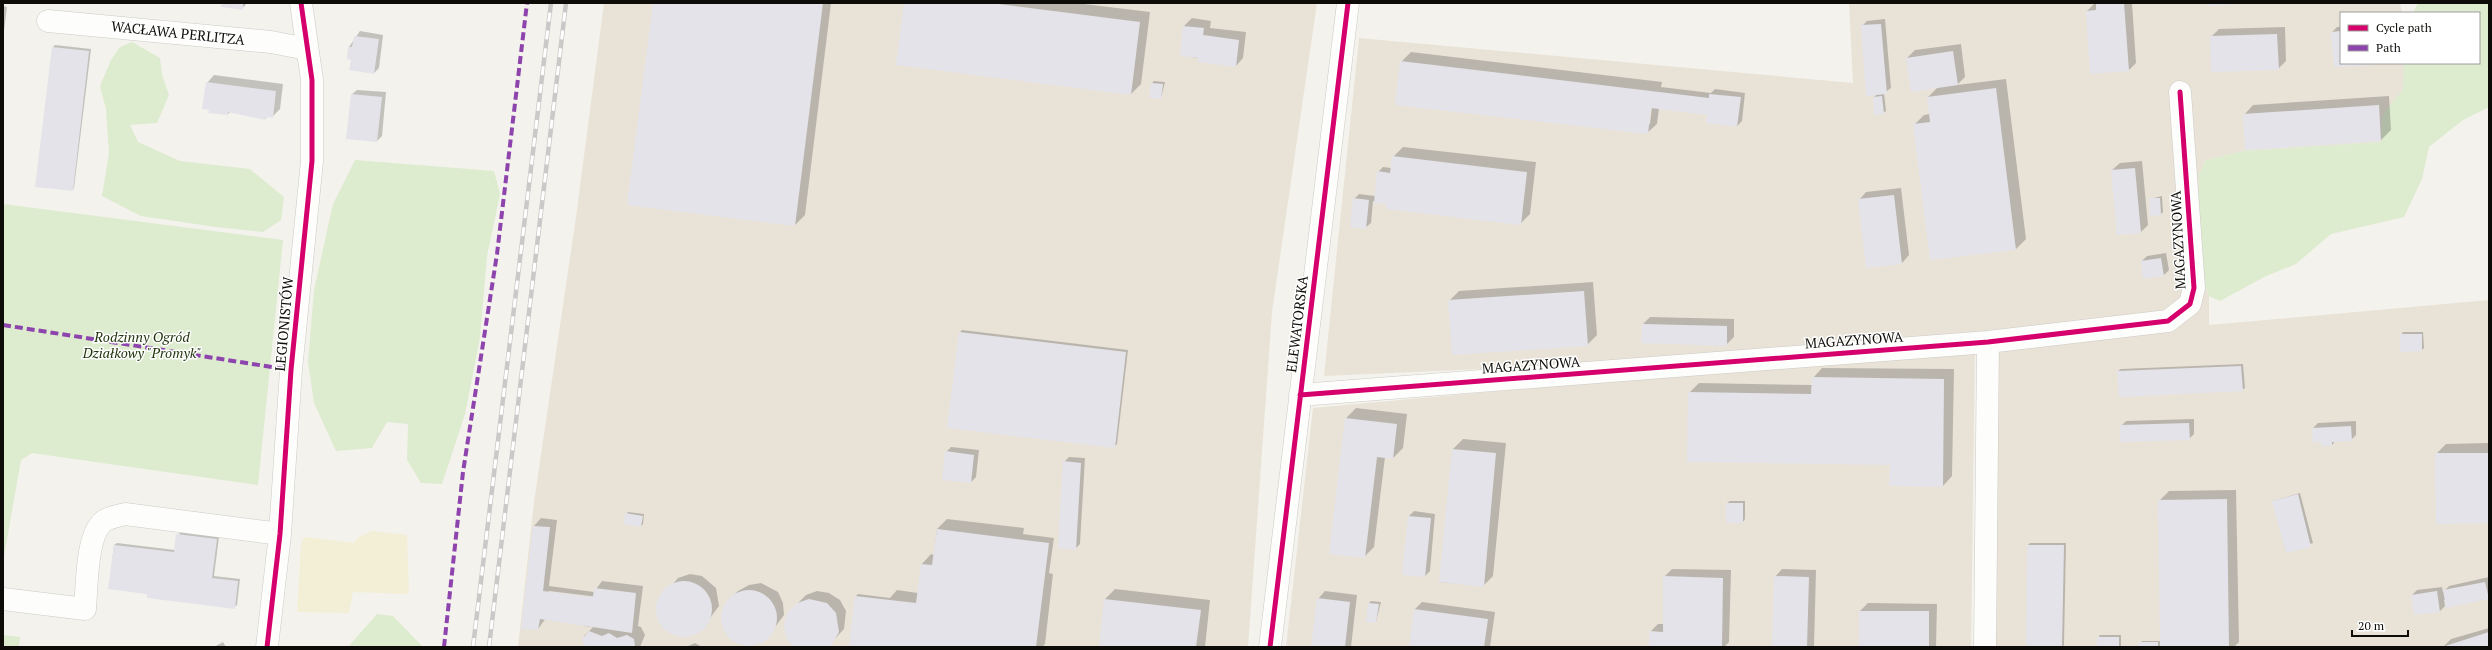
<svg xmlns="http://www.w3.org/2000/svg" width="2492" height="650" font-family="'PT Serif',serif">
<rect width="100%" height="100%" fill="#f4f2ec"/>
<path fill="#e9e3d7" d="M 604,3 L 1317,3 L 1272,312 L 1248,647 L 518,647 L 534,502 L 576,217 Z
M 1849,3 L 2400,3 L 2402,13 L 2341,13 L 2341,63 L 2404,63 L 2404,89 L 2382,116 L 2382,142 L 2244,151 L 2206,160 L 2199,174 L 2199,235 L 2202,274 L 2209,296 L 2209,325 L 2489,300 L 2489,647 L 1993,647 L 1994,346 L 1324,376 L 1359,38 L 1853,83 Z
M 1975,351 L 1971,647 L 1286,647 L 1313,408 L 1916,353 Z"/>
<path fill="#ddebcf" d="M 2418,3 L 2489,3 L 2489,107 L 2463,120 L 2429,147 L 2422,179 L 2404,217 L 2331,234 L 2296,264 L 2266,276 L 2220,301 L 2209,296 L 2202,274 L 2199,235 L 2199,174 L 2206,160 L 2244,151 L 2382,142 L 2382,116 L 2403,89 L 2404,63 L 2479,63 L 2479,13 L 2413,13 Z
M 132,42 L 160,58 L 162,75 L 169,95 L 157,123 L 130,125 L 138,142 L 180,161 L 250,169 L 284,197 L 281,220 L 263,232 L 216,227 L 141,216 L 102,196 L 109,153 L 106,109 L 100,86 L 111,60 L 120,47 Z
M 355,160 L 494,171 L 500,194 L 487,256 L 480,338 L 465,414 L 442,484 L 421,483 L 407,460 L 408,424 L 387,422 L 372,448 L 336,451 L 314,403 L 308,362 L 314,290 L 333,204 Z
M 3,204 L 283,240 L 258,485 L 32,453 L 21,460 L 3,562 Z
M 377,614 L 393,616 L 423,647 L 348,647 Z
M 3,635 L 20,637 L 19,647 L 3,647 Z"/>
<path fill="#f3eed6" d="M 372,531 L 407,535 L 409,594 L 353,592 L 349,613 L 297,612 L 301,543 L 305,537 L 354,543 L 359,537 Z"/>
<path fill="#0003" fill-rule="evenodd" d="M 223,3 L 247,3 L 242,9 Z
M 654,3 L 831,3 L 805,215 L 795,225 Z
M 905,3 L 1076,3 L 1150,12 L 1141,84 L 1131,94 Z
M 2095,3 L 2132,3 L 2136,63 L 2129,70 L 2087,11 Z
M 3,6 L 7,7 L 3,39 Z
M 1192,18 L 1211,21 L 1210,28 L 1246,32 L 1243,58 L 1236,66 L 1181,55 L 1184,26 Z
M 1885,19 L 1891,88 L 1884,93 L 1886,111 L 1883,113 L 1874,97 L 1877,94 L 1862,26 L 1867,21 Z
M 2285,27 L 2286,61 L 2278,69 L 2211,37 L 2219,29 Z
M 2337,27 L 2341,27 L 2341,63 L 2377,63 L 2335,66 L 2332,32 Z
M 360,31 L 383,35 L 379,68 L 374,73 L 352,59 L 349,47 Z
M 1961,44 L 1965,77 L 1957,85 L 2006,79 L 2026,239 L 2016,249 L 1931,259 L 1914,125 L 1924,115 L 1930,114 L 1928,97 L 1938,87 L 1907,58 L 1915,50 Z
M 55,45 L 91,49 L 74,188 L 72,190 L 36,186 L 53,47 Z
M 1411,52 L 1662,82 L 1661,87 L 1711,93 L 1715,89 L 1745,93 L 1742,121 L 1737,126 L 1708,114 L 1659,108 L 1657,124 L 1647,133 L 1401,62 ZM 1650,107 L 1652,107 L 1650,124 L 1648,124 Z
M 214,75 L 283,84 L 280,109 L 272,117 L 268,116 L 265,119 L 230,112 L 228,114 L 207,83 Z
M 1154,81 L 1165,82 L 1161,98 L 1152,83 Z
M 357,90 L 386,92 L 382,136 L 377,141 L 351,95 Z
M 2389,96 L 2391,130 L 2381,140 L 2246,149 L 2244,115 L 2253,105 Z
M 1403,147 L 1536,162 L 1530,214 L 1520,224 L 1373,201 L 1371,223 L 1365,228 L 1354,199 L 1359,194 L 1375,196 L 1378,172 L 1383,167 L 1391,168 L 1393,157 Z
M 2142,161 L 2148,225 L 2141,232 L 2112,170 L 2120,163 Z
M 1901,188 L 1909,255 L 1902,263 L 1859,200 L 1866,192 Z
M 2162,196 L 2163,212 L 2161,214 L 2150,199 Z
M 2166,253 L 2169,270 L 2164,275 L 2142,261 L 2147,256 Z
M 1593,282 L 1597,335 L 1587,345 L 1449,301 L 1459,291 Z
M 1650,317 L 1734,319 L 1734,337 L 1726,345 L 1643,324 Z
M 962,330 L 1128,350 L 1117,444 L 1114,447 L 960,332 Z
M 2403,332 L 2423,332 L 2424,348 L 2422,350 L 2401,335 Z
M 2243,364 L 2245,388 L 2242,390 L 2118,371 L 2121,369 Z
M 1822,368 L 1954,369 L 1952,476 L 1943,486 L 1891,464 L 1689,393 L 1699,383 L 1812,385 L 1813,378 Z
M 1356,408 L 1407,414 L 1403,448 L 1393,458 L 1385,457 L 1374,547 L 1364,557 L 1346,418 Z
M 2194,419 L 2194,434 L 2189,439 L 2121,426 L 2126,421 Z
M 2356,421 L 2356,435 L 2351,440 L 2336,440 L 2332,445 L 2322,441 L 2313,428 L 2318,423 Z
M 1463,439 L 1506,443 L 1493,576 L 1483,586 L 1440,582 L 1453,449 Z
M 2489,443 L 2489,522 L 2436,454 L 2446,444 Z
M 951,447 L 979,450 L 976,477 L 971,482 L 946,452 Z
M 1069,457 L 1085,458 L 1080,544 L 1075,549 L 1064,462 Z
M 2236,490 L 2239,642 L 2234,647 L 2139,647 L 2142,641 L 2161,641 L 2159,501 L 2169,491 Z
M 2300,493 L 2313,543 L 2286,552 L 2273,501 Z
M 1730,501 L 1745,501 L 1745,519 L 1743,522 L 1727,503 Z
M 1414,511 L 1435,514 L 1430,571 L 1425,576 L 1409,516 Z
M 628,512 L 644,514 L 643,524 L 641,526 L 626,514 Z
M 541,518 L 557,520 L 549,586 L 594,592 L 602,581 L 643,586 L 638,626 L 641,627 L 645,635 L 640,647 L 585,647 L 584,636 L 593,627 L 584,626 L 585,623 L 546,618 L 538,629 L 522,628 L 534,526 ZM 549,591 L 598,597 L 597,598 L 549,593 Z
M 947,519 L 1024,528 L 1023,534 L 1054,538 L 1049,573 L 1053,574 L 1045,644 L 1042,647 L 850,647 L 856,596 L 858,594 L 890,598 L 897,590 L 918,593 L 922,564 L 931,554 L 934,555 L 937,529 Z
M 180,532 L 219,537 L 214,576 L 240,579 L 237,605 L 234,607 L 109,588 L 114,545 L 117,543 L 175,550 Z
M 2030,543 L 2066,543 L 2064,645 L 2062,647 L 2027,646 L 2028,545 Z
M 1672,569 L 1731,570 L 1729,642 L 1724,647 L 1650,647 L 1650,632 L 1658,624 L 1664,624 L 1664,577 Z
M 1782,569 L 1816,570 L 1814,647 L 1773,647 L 1775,577 Z
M 690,574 L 702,576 L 716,588 L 719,606 L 701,630 L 690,635 L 678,635 L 662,625 L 658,613 L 659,601 L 678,578 Z
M 2489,577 L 2488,598 L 2444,600 L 2445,606 L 2440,611 L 2412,595 L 2417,590 L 2442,587 L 2443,592 L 2449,586 Z
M 761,583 L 778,592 L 783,603 L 784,615 L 766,639 L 749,645 L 737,642 L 728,634 L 723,616 L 730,599 L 738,591 L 749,585 Z
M 1115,589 L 1210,600 L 1205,647 L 1100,647 L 1105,599 Z
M 817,591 L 829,593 L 840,600 L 846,611 L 844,629 L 827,647 L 797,647 L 798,603 L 806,595 Z
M 1325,591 L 1357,595 L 1351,647 L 1312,647 L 1318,599 Z
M 1371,601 L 1381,602 L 1376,622 L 1367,621 L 1369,603 Z
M 1422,602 L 1495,612 L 1490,647 L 1410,647 L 1415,609 Z
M 1868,603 L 1937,604 L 1936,647 L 1860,647 L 1860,611 Z
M 2489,628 L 2489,647 L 2443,647 L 2451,639 Z
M 2100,635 L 2121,635 L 2121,647 L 2098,647 L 2098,638 Z
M 223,642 L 226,647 L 214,647 Z
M 695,643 L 702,647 L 688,647 L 688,646 Z"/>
<path fill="#e4e3ea" d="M 222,3 L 243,3 L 243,10 L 221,7 Z
M 653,3 L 823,3 L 795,226 L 627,205 Z
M 904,3 L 991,3 L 1140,22 L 1131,95 L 896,65 Z
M 2096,3 L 2124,3 L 2129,71 L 2090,74 L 2086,11 L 2096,10 Z
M 2208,3 L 2240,3 L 2240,4 L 2208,6 Z
M 1881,24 L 1887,94 L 1866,96 L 1861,25 Z
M 1183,26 L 1204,28 L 1203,35 L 1239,40 L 1236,67 L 1197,62 L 1198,58 L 1180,56 Z
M 2341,31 L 2341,63 L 2377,65 L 2334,67 L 2331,32 Z
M 2277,34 L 2279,70 L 2211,72 L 2210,36 Z
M 354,36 L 379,39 L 374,74 L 349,70 L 351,60 L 347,59 L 348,47 L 352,47 Z
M 52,47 L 89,51 L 73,191 L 35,187 Z
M 1953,51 L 1958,85 L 1911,92 L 1906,58 Z
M 1400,61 L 1709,98 L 1709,94 L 1741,97 L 1737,127 L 1706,123 L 1707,115 L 1651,108 L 1648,134 L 1395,105 Z
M 206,82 L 276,91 L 273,118 L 266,117 L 265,120 L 228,112 L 228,115 L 208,113 L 209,110 L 202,109 Z
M 1151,83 L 1163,84 L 1161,99 L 1149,98 Z
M 1996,88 L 2016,250 L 1930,260 L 1913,124 L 1930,122 L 1927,97 Z
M 351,94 L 382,97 L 377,142 L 346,139 Z
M 1882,96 L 1884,114 L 1874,115 L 1873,97 Z
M 2379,105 L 2381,141 L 2245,150 L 2243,114 Z
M 1392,156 L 1527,172 L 1521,225 L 1386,209 L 1386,204 L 1374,203 L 1377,171 L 1390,173 Z
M 2135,168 L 2141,233 L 2117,235 L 2111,170 Z
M 1894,195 L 1902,264 L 1866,268 L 1858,199 Z
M 1353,198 L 1369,200 L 1366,229 L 1350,227 Z
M 2149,198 L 2160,198 L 2161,215 L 2150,216 Z
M 2161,258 L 2164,276 L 2143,279 L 2141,261 Z
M 1584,291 L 1588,346 L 1452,355 L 1448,300 Z
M 1642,324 L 1727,326 L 1727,346 L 1641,343 Z
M 959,332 L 1126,352 L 1115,448 L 947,428 Z
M 2400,334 L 2422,334 L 2422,351 L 2400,352 Z
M 2241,366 L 2243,391 L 2119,397 L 2117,371 Z
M 1812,377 L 1944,379 L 1943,487 L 1889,486 L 1890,465 L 1687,462 L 1688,392 L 1811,394 Z
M 1345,418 L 1397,424 L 1393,459 L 1377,457 L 1365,558 L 1329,554 Z
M 2189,423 L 2190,440 L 2120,442 L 2120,425 Z
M 2351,426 L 2352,441 L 2332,442 L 2332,446 L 2321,446 L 2321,442 L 2313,443 L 2312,428 Z
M 1452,449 L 1496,453 L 1484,587 L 1439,582 Z
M 945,451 L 974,455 L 971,483 L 942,480 Z
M 2435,453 L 2489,453 L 2489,523 L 2436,524 Z
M 1063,461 L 1081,463 L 1076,550 L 1058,548 Z
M 2298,494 L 2311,547 L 2286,553 L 2272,501 Z
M 2227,499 L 2229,647 L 2160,647 L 2158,500 Z
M 1726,503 L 1743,503 L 1743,523 L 1726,523 Z
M 625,513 L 643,516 L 641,527 L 624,524 Z
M 1408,516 L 1431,518 L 1425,577 L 1402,575 Z
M 533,526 L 550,527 L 543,591 L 593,597 L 594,588 L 636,593 L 632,633 L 540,619 L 538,630 L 521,629 Z
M 937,529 L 1049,543 L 1036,647 L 849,647 L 855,596 L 916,603 L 921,564 L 932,565 Z
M 176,534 L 217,539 L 212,578 L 238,581 L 235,609 L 147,598 L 147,594 L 108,589 L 114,545 L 174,552 Z
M 2027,545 L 2064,545 L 2062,647 L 2026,647 Z
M 1663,576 L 1723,578 L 1722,647 L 1649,647 L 1649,631 L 1663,632 Z
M 1774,576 L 1809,577 L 1807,647 L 1772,647 Z
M656 609a28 28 0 1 1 56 0a28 28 0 1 1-56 0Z
M 2485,582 L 2489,599 L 2446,608 L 2443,590 Z
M721 618a28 28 0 1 1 56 0a28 28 0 1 1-56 0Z
M 2437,591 L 2440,612 L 2414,615 L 2411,595 Z
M 1317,598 L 1350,602 L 1345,647 L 1311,647 Z
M 809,599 L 827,603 L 836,613 L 839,632 L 830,647 L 793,647 L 786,637 L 784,624 L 788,612 L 797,603 Z
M 1104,599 L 1201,610 L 1196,647 L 1099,647 Z
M 1368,603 L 1379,604 L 1376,623 L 1366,622 Z
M 1414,609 L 1488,619 L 1484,647 L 1409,647 Z
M 1859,611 L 1929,611 L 1929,647 L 1859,647 Z
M 589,631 L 602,636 L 609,633 L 617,638 L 627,635 L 634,639 L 635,646 L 585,647 L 582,639 Z
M 2489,632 L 2489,647 L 2442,647 Z
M 2097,637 L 2119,637 L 2119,647 L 2097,647 Z
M 2139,642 L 2158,642 L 2158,647 L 2138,647 Z"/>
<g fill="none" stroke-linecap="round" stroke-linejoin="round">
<g stroke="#cccac6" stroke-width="23">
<path id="minor" d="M 48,21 L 271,42 L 307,49
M 1300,395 L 1988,342 L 2168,321 L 2190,304 L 2194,288 L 2180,92
M 3,599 L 85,609 C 87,587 86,534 104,521 C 110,517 118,516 125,514 L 280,534
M 267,647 L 280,534 L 291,370 L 312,161 L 312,80 L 301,3
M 1270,647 L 1348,3
M 1985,647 L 1988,342"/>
</g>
<use href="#minor" stroke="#fdfdfc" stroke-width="22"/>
<g stroke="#cac9c7" stroke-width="4.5">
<path id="rail" d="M 473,647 L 551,3
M 489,647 L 566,3"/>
</g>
<use href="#rail" stroke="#fff" stroke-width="3" stroke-dasharray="9" stroke-linecap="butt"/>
<path stroke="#8e44ad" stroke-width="4" stroke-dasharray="8 4" stroke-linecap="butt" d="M 3,325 L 291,370
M 444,647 L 463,472 L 497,254 L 527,3"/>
<g stroke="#fff" stroke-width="8">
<path id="cycleway" d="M 1300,395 L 1988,342 L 2168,321 L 2190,304 L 2194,288 L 2180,92
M 267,647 L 280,534 L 291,370 L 312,161 L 312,80 L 301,3
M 1270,647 L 1348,3"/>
</g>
<use href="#cycleway" stroke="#d6006c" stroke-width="5"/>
</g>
<g text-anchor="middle" stroke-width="3" stroke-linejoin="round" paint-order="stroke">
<g font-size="14" fill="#0d0c08" stroke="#fff">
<text transform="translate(178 33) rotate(6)" y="5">WACŁAWA PERLITZA</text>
<text transform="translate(2178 240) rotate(-93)" y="5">MAGAZYNOWA</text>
<text transform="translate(284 324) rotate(-85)" y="5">LEGIONISTÓW</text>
<text transform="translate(1297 324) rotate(-83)" y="5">ELEWATORSKA</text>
<text transform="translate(1854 340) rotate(-4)" y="5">MAGAZYNOWA</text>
<text transform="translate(1531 365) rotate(-4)" y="5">MAGAZYNOWA</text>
</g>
<g font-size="14" font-style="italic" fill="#1e3208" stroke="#fff">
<text x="142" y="342">Rodzinny Ogród<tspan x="142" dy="16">Działkowy "Promyk"</tspan></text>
</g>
</g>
<rect width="2492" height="650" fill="none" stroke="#0d0c08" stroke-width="8"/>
<rect x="2340" y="12" width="140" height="52" fill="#ffffff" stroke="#9e9e9c"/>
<rect x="2348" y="25" width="20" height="6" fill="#d6006c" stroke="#9e9e9c"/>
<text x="2376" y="32" font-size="12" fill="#0d0c08">Cycle path</text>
<rect x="2348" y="45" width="20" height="6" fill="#8e44ad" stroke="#9e9e9c"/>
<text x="2376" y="52" font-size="12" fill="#0d0c08">Path</text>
<path d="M2352 630v6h56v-6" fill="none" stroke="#0d0c08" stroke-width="2"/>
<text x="2358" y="630" font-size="12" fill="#0d0c08" stroke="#ffffff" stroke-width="3" paint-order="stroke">20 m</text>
</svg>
